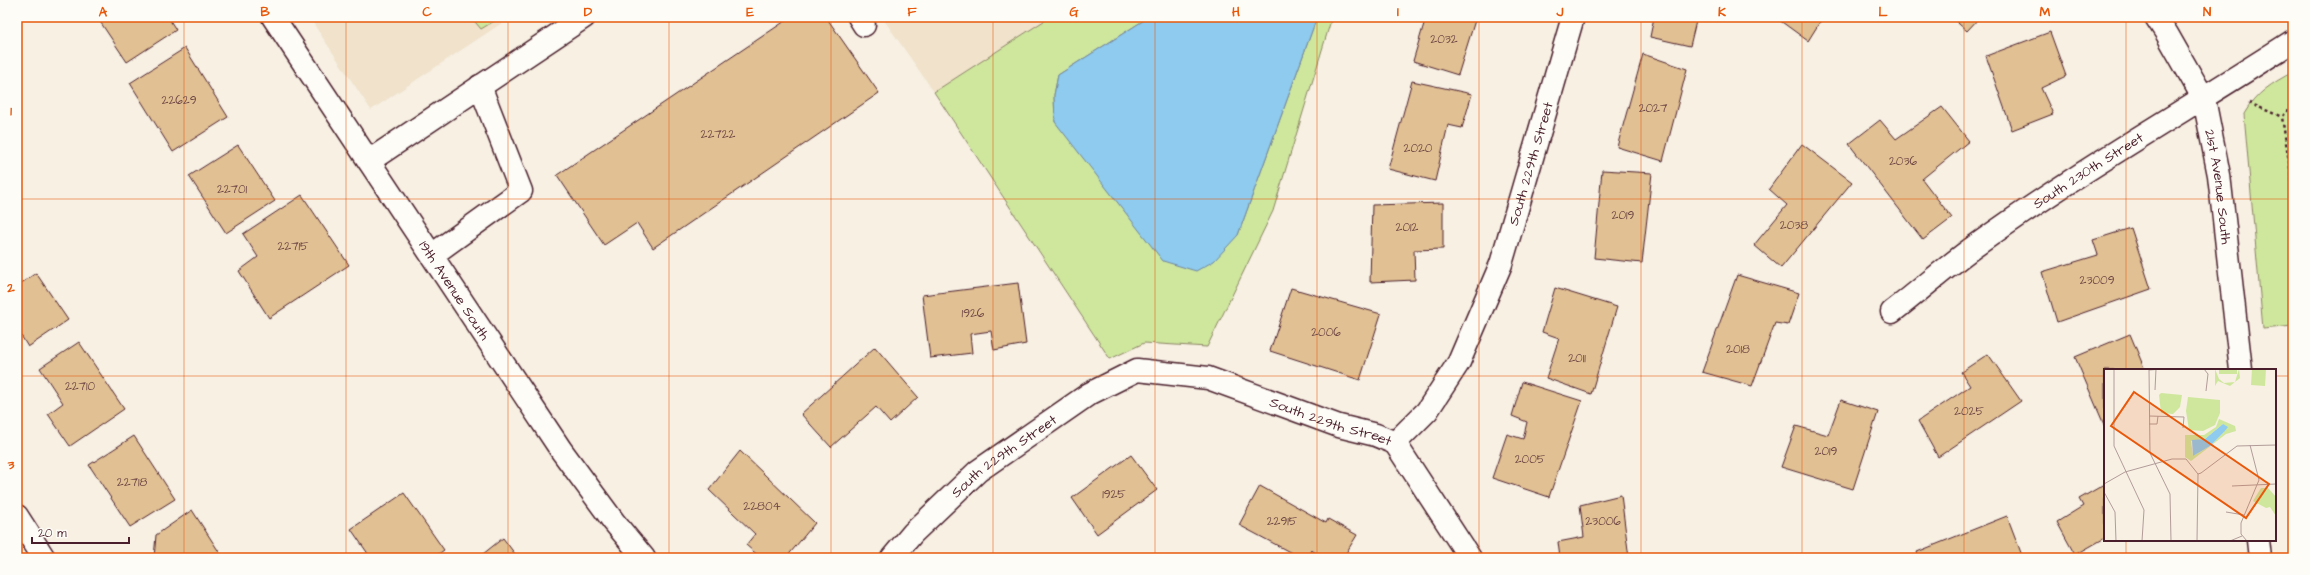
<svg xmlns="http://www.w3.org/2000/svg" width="2310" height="575" font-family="'Architects Daughter',sans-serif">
<rect width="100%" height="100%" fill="#f7f0e3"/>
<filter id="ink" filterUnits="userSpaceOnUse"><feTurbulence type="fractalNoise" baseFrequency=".025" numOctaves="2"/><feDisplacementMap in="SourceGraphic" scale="8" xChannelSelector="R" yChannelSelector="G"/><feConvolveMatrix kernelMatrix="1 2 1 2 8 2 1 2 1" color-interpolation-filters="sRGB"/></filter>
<g filter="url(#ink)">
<path fill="#f0e2cb" d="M 309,17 L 511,17 L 371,110 Z
M 882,17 L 1050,17 L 934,92 Z"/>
<path fill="#cee79d" stroke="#8c8364" d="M 471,17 L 501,17 L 481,29 Z
M 1050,17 L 1149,17 L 1058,75 L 1054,95 L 1055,122 L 1238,235 L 1317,17 L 1332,17 L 1273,211 L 1207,347 L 1144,343 L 1110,359 L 934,92 Z
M 2293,72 L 2293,326 L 2263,329 L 2244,114 C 2256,93 2272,83 2293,72 Z"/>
<path fill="#8ecbee" stroke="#7386a0" d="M 1149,17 L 1317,17 L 1238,235 L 1214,261 L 1196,271 L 1163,261 L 1055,122 L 1054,95 L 1058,75 Z"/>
<path fill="#e1c093" stroke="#4a1f2b" d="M 97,17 L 168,17 L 176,30 L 127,62 Z
M 791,17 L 826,17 L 879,93 L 653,248 L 637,223 L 604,245 L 557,175 Z
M 1426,17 L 1476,17 L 1458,75 L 1413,61 Z
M 1654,17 L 1697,17 L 1690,46 L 1650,37 Z
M 1775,17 L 1823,17 L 1808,41 Z
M 1951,17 L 1980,17 L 1967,31 Z
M 2050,32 L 2066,76 L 2041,88 L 2053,114 L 2012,130 L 1986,56 Z
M 185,48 L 228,117 L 173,152 L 130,83 Z
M 1643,54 L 1687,69 L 1663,161 L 1617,147 Z
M 1412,81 L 1472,94 L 1462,128 L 1448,125 L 1435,181 L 1388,169 Z
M 1942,107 L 1969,141 L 1922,179 L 1952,218 L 1923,240 L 1849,144 L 1880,120 L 1896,139 Z
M 1802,144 L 1852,182 L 1781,268 L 1754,245 L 1787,205 L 1769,189 Z
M 238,145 L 275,201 L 226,233 L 189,176 Z
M 1602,170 L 1652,173 L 1642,263 L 1594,258 Z
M 302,195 L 349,265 L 269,318 L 239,271 L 258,257 L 243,234 Z
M 1443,203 L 1443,249 L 1414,250 L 1415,280 L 1370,282 L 1372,205 Z
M 2131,228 L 2151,289 L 2057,322 L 2042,272 L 2098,255 L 2093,240 Z
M 36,273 L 68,320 L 28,347 L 17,329 L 17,286 Z
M 1737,275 L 1799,293 L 1788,325 L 1775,323 L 1752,386 L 1702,372 Z
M 1018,283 L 1026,344 L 994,350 L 991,331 L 970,334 L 972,353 L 930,358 L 922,295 Z
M 1291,288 L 1381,314 L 1360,380 L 1270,351 Z
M 1555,288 L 1617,307 L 1591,394 L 1546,378 L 1559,338 L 1542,332 Z
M 2130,334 L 2145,370 L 2105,370 L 2105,427 L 2075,357 Z
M 79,342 L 124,409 L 70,446 L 48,414 L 63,403 L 40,368 Z
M 875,347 L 918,397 L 890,423 L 876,407 L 831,447 L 801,414 Z
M 1988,354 L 2021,401 L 1938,457 L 1918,421 L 1970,386 L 1961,372 Z
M 1522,382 L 1582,401 L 1549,497 L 1492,478 L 1507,434 L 1523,439 L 1527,422 L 1512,416 Z
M 1841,400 L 1878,412 L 1853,489 L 1781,467 L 1796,426 L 1828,435 Z
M 134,436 L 175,499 L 130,527 L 89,465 Z
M 740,451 L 815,523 L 786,558 L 761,558 L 746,545 L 755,534 L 709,490 Z
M 1131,455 L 1157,490 L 1097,534 L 1072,498 Z
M 2105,484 L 2105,538 L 2075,555 L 2057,522 L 2083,506 L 2079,499 Z
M 1260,486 L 1326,523 L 1328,519 L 1357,535 L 1343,558 L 1325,558 L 1311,550 L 1307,558 L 1301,558 L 1239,525 Z
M 404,493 L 444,550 L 433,558 L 371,558 L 351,529 Z
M 1621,495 L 1629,558 L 1560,558 L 1558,542 L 1584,537 L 1580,505 Z
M 192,510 L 223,558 L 154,558 L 156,535 Z
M 2007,516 L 2023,558 L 1919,558 L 1917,552 Z
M 503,538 L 518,558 L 478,558 Z"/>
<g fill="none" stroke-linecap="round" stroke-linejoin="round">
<g stroke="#4a1f2b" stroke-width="25">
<g id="minor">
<path id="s1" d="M 273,17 L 561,450 L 614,522 L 644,558"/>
<path d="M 859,17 L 864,25"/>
<path id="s2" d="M 2156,17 L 2167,34 L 2204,99 L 2219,175 L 2241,370"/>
<path d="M 369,161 L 584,17"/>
<path d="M 432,255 L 521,191 L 480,86"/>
<path id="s3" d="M 1892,312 C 1921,290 1948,265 1978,244 C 2079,171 2188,109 2293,41"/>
<path d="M 1395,443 L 1470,558"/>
<path d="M 17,516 L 44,558"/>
<path d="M 2258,540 L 2260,558"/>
<path id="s4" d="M 892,558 L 913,533 L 978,471 L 1089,394 L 1137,370 L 1208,378 L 1339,426 L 1376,435 L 1395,443 L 1427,411 L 1459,362 L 1501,264 L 1573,17"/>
</g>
</g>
<path stroke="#4a1f2b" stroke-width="2.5" stroke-dasharray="3 3" stroke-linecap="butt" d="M 2249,103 L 2282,117
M 2293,105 L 2282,117 L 2293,187"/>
<use href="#minor" stroke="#fdfcf7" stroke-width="22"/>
</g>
</g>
<path fill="none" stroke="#e8590c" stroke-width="1" stroke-opacity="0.55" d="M 184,17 L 184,558M 346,17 L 346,558M 508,17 L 508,558M 669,17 L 669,558M 831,17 L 831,558M 993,17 L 993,558M 1155,17 L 1155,558M 1317,17 L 1317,558M 1479,17 L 1479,558M 1641,17 L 1641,558M 1802,17 L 1802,558M 1964,17 L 1964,558M 2126,17 L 2126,370M 17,199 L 2293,199M 17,376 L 2105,376M 2275,376 L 2293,376M 2126,540 L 2126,558"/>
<g text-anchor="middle" stroke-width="3" stroke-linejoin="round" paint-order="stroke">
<g font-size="12" fill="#704745">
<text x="1444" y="43">2032</text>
<text x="179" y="104">22629</text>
<text x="1653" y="112">2027</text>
<text x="718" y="138">22722</text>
<text x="1418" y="152">2020</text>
<text x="1903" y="165">2036</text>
<text x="232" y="193">22701</text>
<text x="1623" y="219">2019</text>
<text x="1794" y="229">2038</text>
<text x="1407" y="231">2012</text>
<text x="293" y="250">22715</text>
<text x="2097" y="284">23009</text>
<text x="973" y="317">1926</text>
<text x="1326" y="336">2006</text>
<text x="1738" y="353">2018</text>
<text x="1577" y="362">2011</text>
<text x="80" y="390">22710</text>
<text x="1969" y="415">2025</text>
<text x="1826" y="455">2019</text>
<text x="1530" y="463">2005</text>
<text x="132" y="486">22718</text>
<text x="1114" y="498">1925</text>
<text x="762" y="510">22804</text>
<text x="1282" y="525">22915</text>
<text x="1603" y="525">23006</text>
</g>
<g font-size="14" fill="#4a1f2b" stroke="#fdfcf7">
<text dy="5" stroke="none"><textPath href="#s4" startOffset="896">South 229th Street</textPath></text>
<text dy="5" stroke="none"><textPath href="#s3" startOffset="242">South 230th Street</textPath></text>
<text dy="5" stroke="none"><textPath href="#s2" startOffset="184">21st Avenue South</textPath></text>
<text dy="5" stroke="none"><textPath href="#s1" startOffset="328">19th Avenue South</textPath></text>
<text dy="5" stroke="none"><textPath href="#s4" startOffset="513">South 229th Street</textPath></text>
<text dy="5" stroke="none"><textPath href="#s4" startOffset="152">South 229th Street</textPath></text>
</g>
</g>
<g transform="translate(2104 369)">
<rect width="172" height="172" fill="#f7f0e3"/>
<path d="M 111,0 L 115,10 L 120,14 L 131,13 L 135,0 L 136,9 L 126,17 L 114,12 L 111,17 ZM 115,0 L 133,0 L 133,5 L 115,5 ZM 148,0 L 162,0 L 161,17 L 147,16 ZM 57,24 L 78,26 L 76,38 L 69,45 L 57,44 L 55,26 ZM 84,28 L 116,31 L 116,44 L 111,56 L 99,62 L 85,61 L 82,42 ZM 115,50 L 131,57 L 132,62 L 122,65 L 87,92 L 81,88 L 81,66 L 100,66 L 112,58 ZM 119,55 L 120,63 L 106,77 L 89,87 L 87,72 L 101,70 ZM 157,119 L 164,119 L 172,128 L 172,147 L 166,138 L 162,139 L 149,132 Z" fill="#cee79d" fill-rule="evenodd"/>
<path d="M 119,55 L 124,58 L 120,63 L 106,77 L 89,87 L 88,71 L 101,70 Z" fill="#8ecbee"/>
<path fill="none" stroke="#b29c99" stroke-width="1" d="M 10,0 L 10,77 L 40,141 L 38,172M 45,0 L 46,84 L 66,125 L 67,172M 100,0 L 104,5 L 102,22M 45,1 L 58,0M 51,21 L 52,0M 45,47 L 80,48 L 79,59M 45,55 L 53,55 L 54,47M 0,115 L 21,103 L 68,90 L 82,90 L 94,105 L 97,104 L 133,77 L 172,76M 128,117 L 172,115M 0,123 L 11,143 L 12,172M 122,143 L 140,146M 93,172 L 94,105M 126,172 L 138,167M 143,172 L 137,165 L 137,154 L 155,111 L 146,76"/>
<path fill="#e8590c" fill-opacity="0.15" stroke="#e8590c" stroke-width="2" d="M 30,23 L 165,115 L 142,149 L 7,57 Z"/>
<rect width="172" height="172" fill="none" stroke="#4a1f2b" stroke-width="2"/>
</g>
<rect width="2310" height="575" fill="none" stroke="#fdfcf7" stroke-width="44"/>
<path d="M32 537v6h97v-6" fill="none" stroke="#4a1f2b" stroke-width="2"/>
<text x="38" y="537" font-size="12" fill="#4a1f2b" stroke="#fdfcf7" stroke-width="3" paint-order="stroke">20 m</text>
<rect x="22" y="22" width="2266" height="531" fill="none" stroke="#e8590c" stroke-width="1.5"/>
<g font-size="13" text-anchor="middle" font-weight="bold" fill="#e8590c">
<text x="103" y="16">A</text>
<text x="265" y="16">B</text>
<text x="427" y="16">C</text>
<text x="588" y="16">D</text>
<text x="750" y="16">E</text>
<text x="912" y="16">F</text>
<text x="1074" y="16">G</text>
<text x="1236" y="16">H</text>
<text x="1398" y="16">I</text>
<text x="1560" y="16">J</text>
<text x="1722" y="16">K</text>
<text x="1883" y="16">L</text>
<text x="2045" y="16">M</text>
<text x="2207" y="16">N</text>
<text x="11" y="115">1</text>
<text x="11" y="292">2</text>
<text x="11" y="469">3</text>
</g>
</svg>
